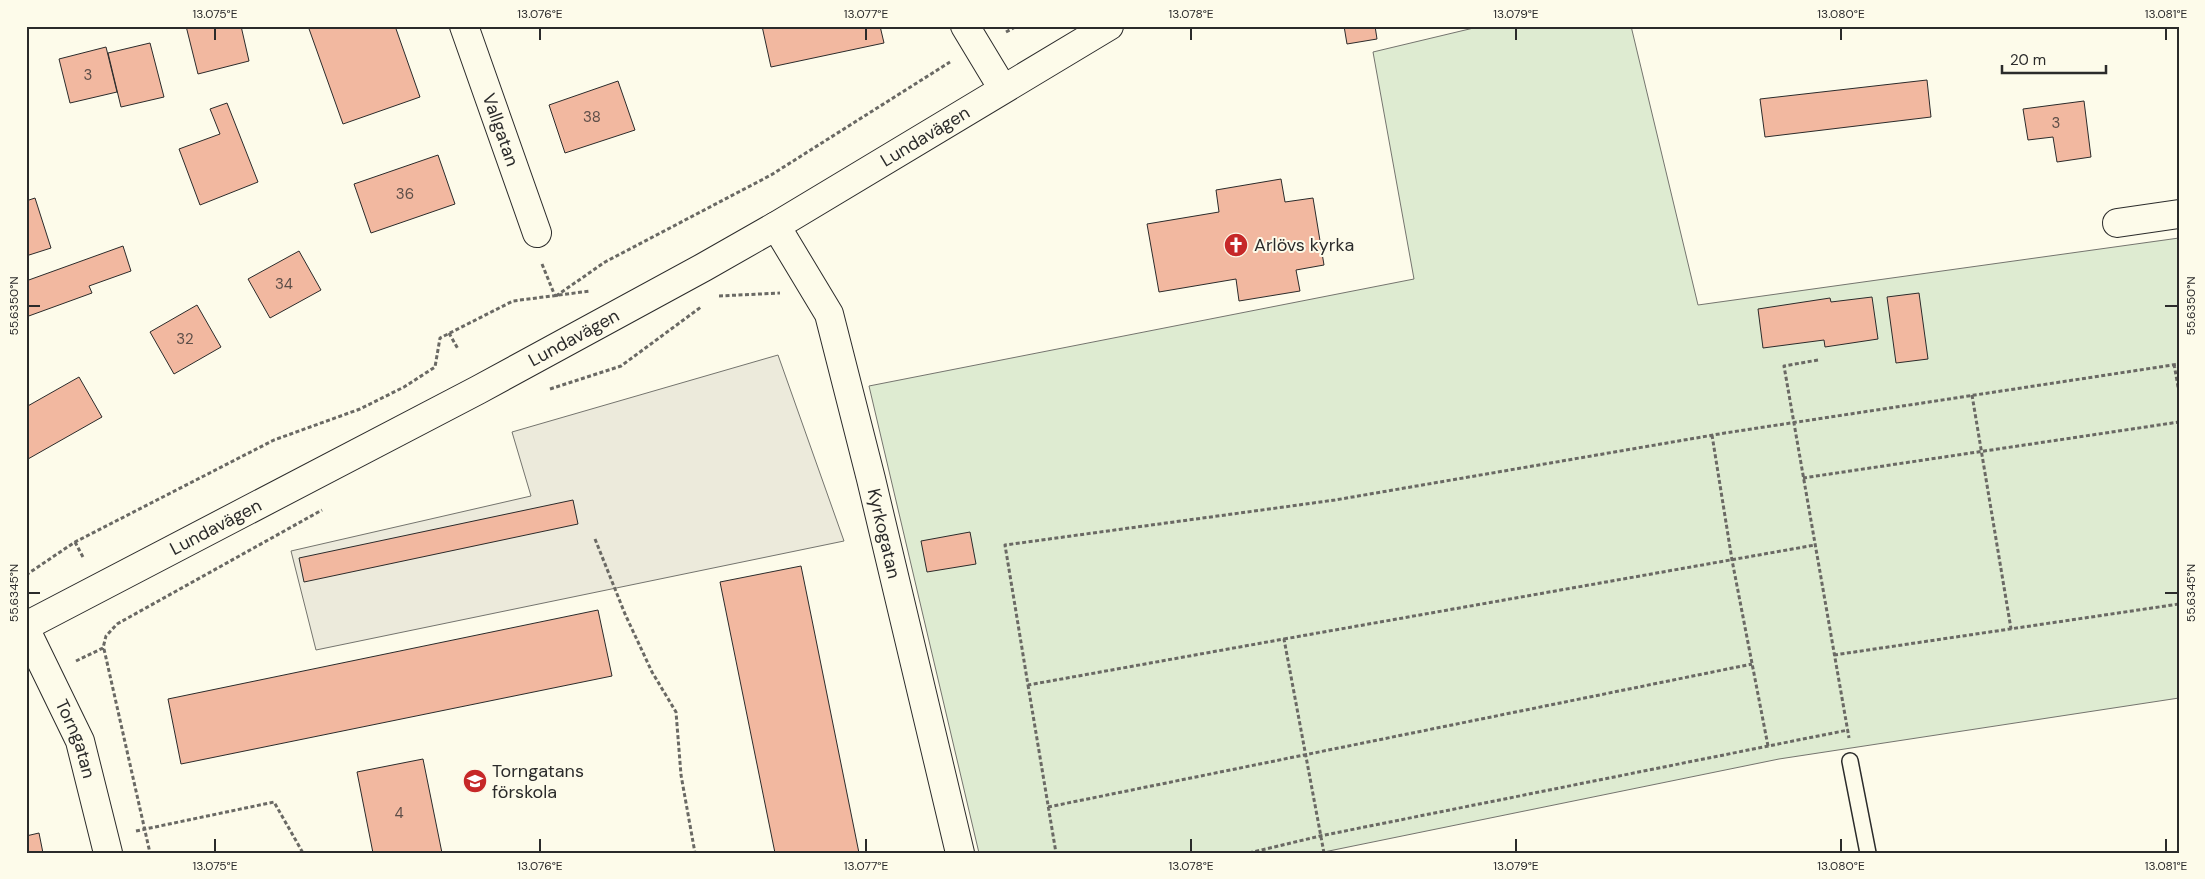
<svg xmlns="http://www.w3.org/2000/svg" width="2205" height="879" font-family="'DM Sans',sans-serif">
<rect width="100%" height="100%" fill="#fdfbea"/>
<path fill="#deebd1" stroke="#74746e" d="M 1482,26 L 1631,26 L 1698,305 L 2179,238 L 2179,698 L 1779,759 L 1319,853 L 979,853 L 869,386 L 1414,279 L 1373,52 Z"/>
<path fill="#eceadb" stroke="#74746e" d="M 778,355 L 844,541 L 316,650 L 291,551 L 531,496 L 512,432 Z"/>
<path fill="#f2b8a0" stroke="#2b2b2b" d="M 186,26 L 241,26 L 249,61 L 198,74 Z
M 308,26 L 395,26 L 420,97 L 343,124 Z
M 762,26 L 880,26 L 884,43 L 771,67 Z
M 1344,26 L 1375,26 L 1377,39 L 1347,44 Z
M 150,43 L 164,97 L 121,107 L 108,53 Z
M 106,47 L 117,92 L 70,103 L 59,59 Z
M 1927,80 L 1931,117 L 1765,137 L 1760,99 Z
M 618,81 L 635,130 L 565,153 L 549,105 Z
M 2084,101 L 2091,157 L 2057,162 L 2053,137 L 2028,140 L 2023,109 Z
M 227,103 L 258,182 L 200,205 L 179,149 L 220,134 L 210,109 Z
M 438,155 L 455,204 L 371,233 L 354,184 Z
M 1281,179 L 1285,202 L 1313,198 L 1324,265 L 1296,270 L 1300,291 L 1239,301 L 1236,279 L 1159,292 L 1147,224 L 1219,212 L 1216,190 Z
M 35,198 L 51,248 L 26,256 L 26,201 Z
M 123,246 L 131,271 L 89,286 L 92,293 L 26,317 L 26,281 Z
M 299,251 L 321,290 L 270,318 L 248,279 Z
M 1919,293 L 1928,359 L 1896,363 L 1887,297 Z
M 1872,297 L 1878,339 L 1825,347 L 1824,340 L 1763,348 L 1758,309 L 1830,298 L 1831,302 Z
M 197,305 L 221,347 L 174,374 L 150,332 Z
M 79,377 L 102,417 L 28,459 L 26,456 L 26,407 Z
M 573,500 L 578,524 L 304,582 L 299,558 Z
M 970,532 L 976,564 L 927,572 L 921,541 Z
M 801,566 L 812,620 L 859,853 L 775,853 L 720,582 Z
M 598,610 L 612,676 L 181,764 L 168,699 Z
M 423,759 L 442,853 L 373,853 L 357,772 Z
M 39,833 L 43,853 L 26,853 L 26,836 Z"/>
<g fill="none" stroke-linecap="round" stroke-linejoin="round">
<g stroke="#2b2b2b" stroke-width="18">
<path id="service" d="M 1850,761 L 1868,853"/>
</g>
<g stroke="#2b2b2b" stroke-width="30">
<g id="minor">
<path id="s1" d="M 464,26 L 537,233"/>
<path d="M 965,26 L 1003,89"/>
<path d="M 2117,223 L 2179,214"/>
<path id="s2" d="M 776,226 L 829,314 L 871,479 L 960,853"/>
<path id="s3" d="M 26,630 L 80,741 L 108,853"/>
</g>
</g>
<g stroke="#2b2b2b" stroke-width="30">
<g id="secondary">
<path id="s4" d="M 26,626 L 478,390 L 704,267 L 776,226 L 1109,26"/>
</g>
</g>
<path stroke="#6a6964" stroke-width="3" stroke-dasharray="4 2.5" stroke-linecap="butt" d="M 1006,32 L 1017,26
M 542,264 L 555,296
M 556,296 L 605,262 L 771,175 L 950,62
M 719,296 L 780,293
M 449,333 L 458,349
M 1818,360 L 1784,366 L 1849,738
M 2174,364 L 2179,392
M 550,389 L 621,366 L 701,307
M 1972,395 L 2011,629
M 1712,435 L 1732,560 L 1768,746
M 1803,478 L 2179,422
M 595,539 L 625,614 L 652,672 L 676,712 L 681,775 L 695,853
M 75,542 L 84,559
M 26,575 L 75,542 L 274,440 L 360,409 L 404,387 L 435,367 L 440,338 L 513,301 L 590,291
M 1284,639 L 1815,545
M 104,649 L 150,853
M 1834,655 L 2179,604
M 76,661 L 103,648 L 106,636 L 117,624 L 322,510
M 1028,685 L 1056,853
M 1048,807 L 1752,664
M 136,831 L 274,802 L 303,853
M 1249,853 L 1320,836 L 1848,730
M 1324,853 L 1284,639 L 1028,685 L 1005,545 L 1335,500 L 1725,433 L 2179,364"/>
<use href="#service" stroke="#fdfbea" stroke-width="15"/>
<use href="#minor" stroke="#fdfbea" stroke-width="28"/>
<use href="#secondary" stroke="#fdfbea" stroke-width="28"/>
</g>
<path fill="none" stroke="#2b2b2b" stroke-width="2" d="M 215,28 L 215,40M 540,28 L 540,40M 866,28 L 866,40M 1191,28 L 1191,40M 1516,28 L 1516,40M 1841,28 L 1841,40M 2166,28 L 2166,40M 28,306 L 40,306M 2165,306 L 2178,306M 28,593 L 40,593M 2165,593 L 2178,593M 215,839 L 215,852M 540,839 L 540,852M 866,839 L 866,852M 1191,839 L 1191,852M 1516,839 L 1516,852M 1841,839 L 1841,852M 2166,839 L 2166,852"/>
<defs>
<g id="church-disc" transform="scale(1.25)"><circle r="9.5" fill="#c62828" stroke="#fdfbea"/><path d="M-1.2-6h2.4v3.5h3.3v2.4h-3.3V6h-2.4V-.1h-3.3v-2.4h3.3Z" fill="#fff"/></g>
<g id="school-disc" transform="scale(1.25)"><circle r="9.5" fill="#c62828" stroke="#fdfbea"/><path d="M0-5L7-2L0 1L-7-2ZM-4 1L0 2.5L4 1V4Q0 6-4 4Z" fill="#fff"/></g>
</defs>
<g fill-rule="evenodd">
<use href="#church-disc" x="1236" y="245"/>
<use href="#school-disc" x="475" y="781"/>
</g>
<g text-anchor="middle" stroke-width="4" stroke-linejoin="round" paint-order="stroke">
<g font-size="15" fill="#5d4e48">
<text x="88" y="80">3</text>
<text x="592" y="122">38</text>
<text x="2056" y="128">3</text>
<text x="405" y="199">36</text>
<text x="284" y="289">34</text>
<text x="185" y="344">32</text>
<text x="399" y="818">4</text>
</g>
<g font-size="18" fill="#2b2b2b" stroke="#fdfbea">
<text dy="6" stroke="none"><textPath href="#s1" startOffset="110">Vallgatan</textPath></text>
<text dy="6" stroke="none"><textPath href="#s4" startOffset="1024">Lundavägen</textPath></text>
<text dy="6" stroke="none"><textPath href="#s4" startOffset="619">Lundavägen</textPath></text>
<text dy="6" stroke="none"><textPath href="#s4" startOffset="214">Lundavägen</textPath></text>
<text dy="6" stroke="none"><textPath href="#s2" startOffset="329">Kyrkogatan</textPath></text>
<text dy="6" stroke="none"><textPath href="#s3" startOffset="120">Torngatan</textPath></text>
</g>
<g font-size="18" fill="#2b2b2b" stroke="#fdfbea" text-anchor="start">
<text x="1254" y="251">Arlövs kyrka</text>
<text x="492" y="777">Torngatans<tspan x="492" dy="21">förskola</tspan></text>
</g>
</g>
<rect width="2205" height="879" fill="none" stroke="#fdfbea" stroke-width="55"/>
<path d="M2002 65v8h104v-8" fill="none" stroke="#2b2b2b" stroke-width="2.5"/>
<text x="2010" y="65" font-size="15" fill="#2b2b2b" stroke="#fdfbea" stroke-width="4" paint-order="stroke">20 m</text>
<rect x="28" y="28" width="2150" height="824" fill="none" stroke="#2b2b2b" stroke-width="2"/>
<g font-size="12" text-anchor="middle" fill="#2b2b2b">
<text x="215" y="18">13.075°E</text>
<text x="540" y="18">13.076°E</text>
<text x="866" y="18">13.077°E</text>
<text x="1191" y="18">13.078°E</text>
<text x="1516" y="18">13.079°E</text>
<text x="1841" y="18">13.080°E</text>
<text x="2166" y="18">13.081°E</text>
<text transform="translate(14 306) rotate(-90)" y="4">55.6350°N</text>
<text transform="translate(2191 306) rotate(-90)" y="4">55.6350°N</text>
<text transform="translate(14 593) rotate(-90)" y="4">55.6345°N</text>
<text transform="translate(2191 593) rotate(-90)" y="4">55.6345°N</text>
<text x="215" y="870">13.075°E</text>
<text x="540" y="870">13.076°E</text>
<text x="866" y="870">13.077°E</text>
<text x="1191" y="870">13.078°E</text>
<text x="1516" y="870">13.079°E</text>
<text x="1841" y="870">13.080°E</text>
<text x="2166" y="870">13.081°E</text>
</g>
</svg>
